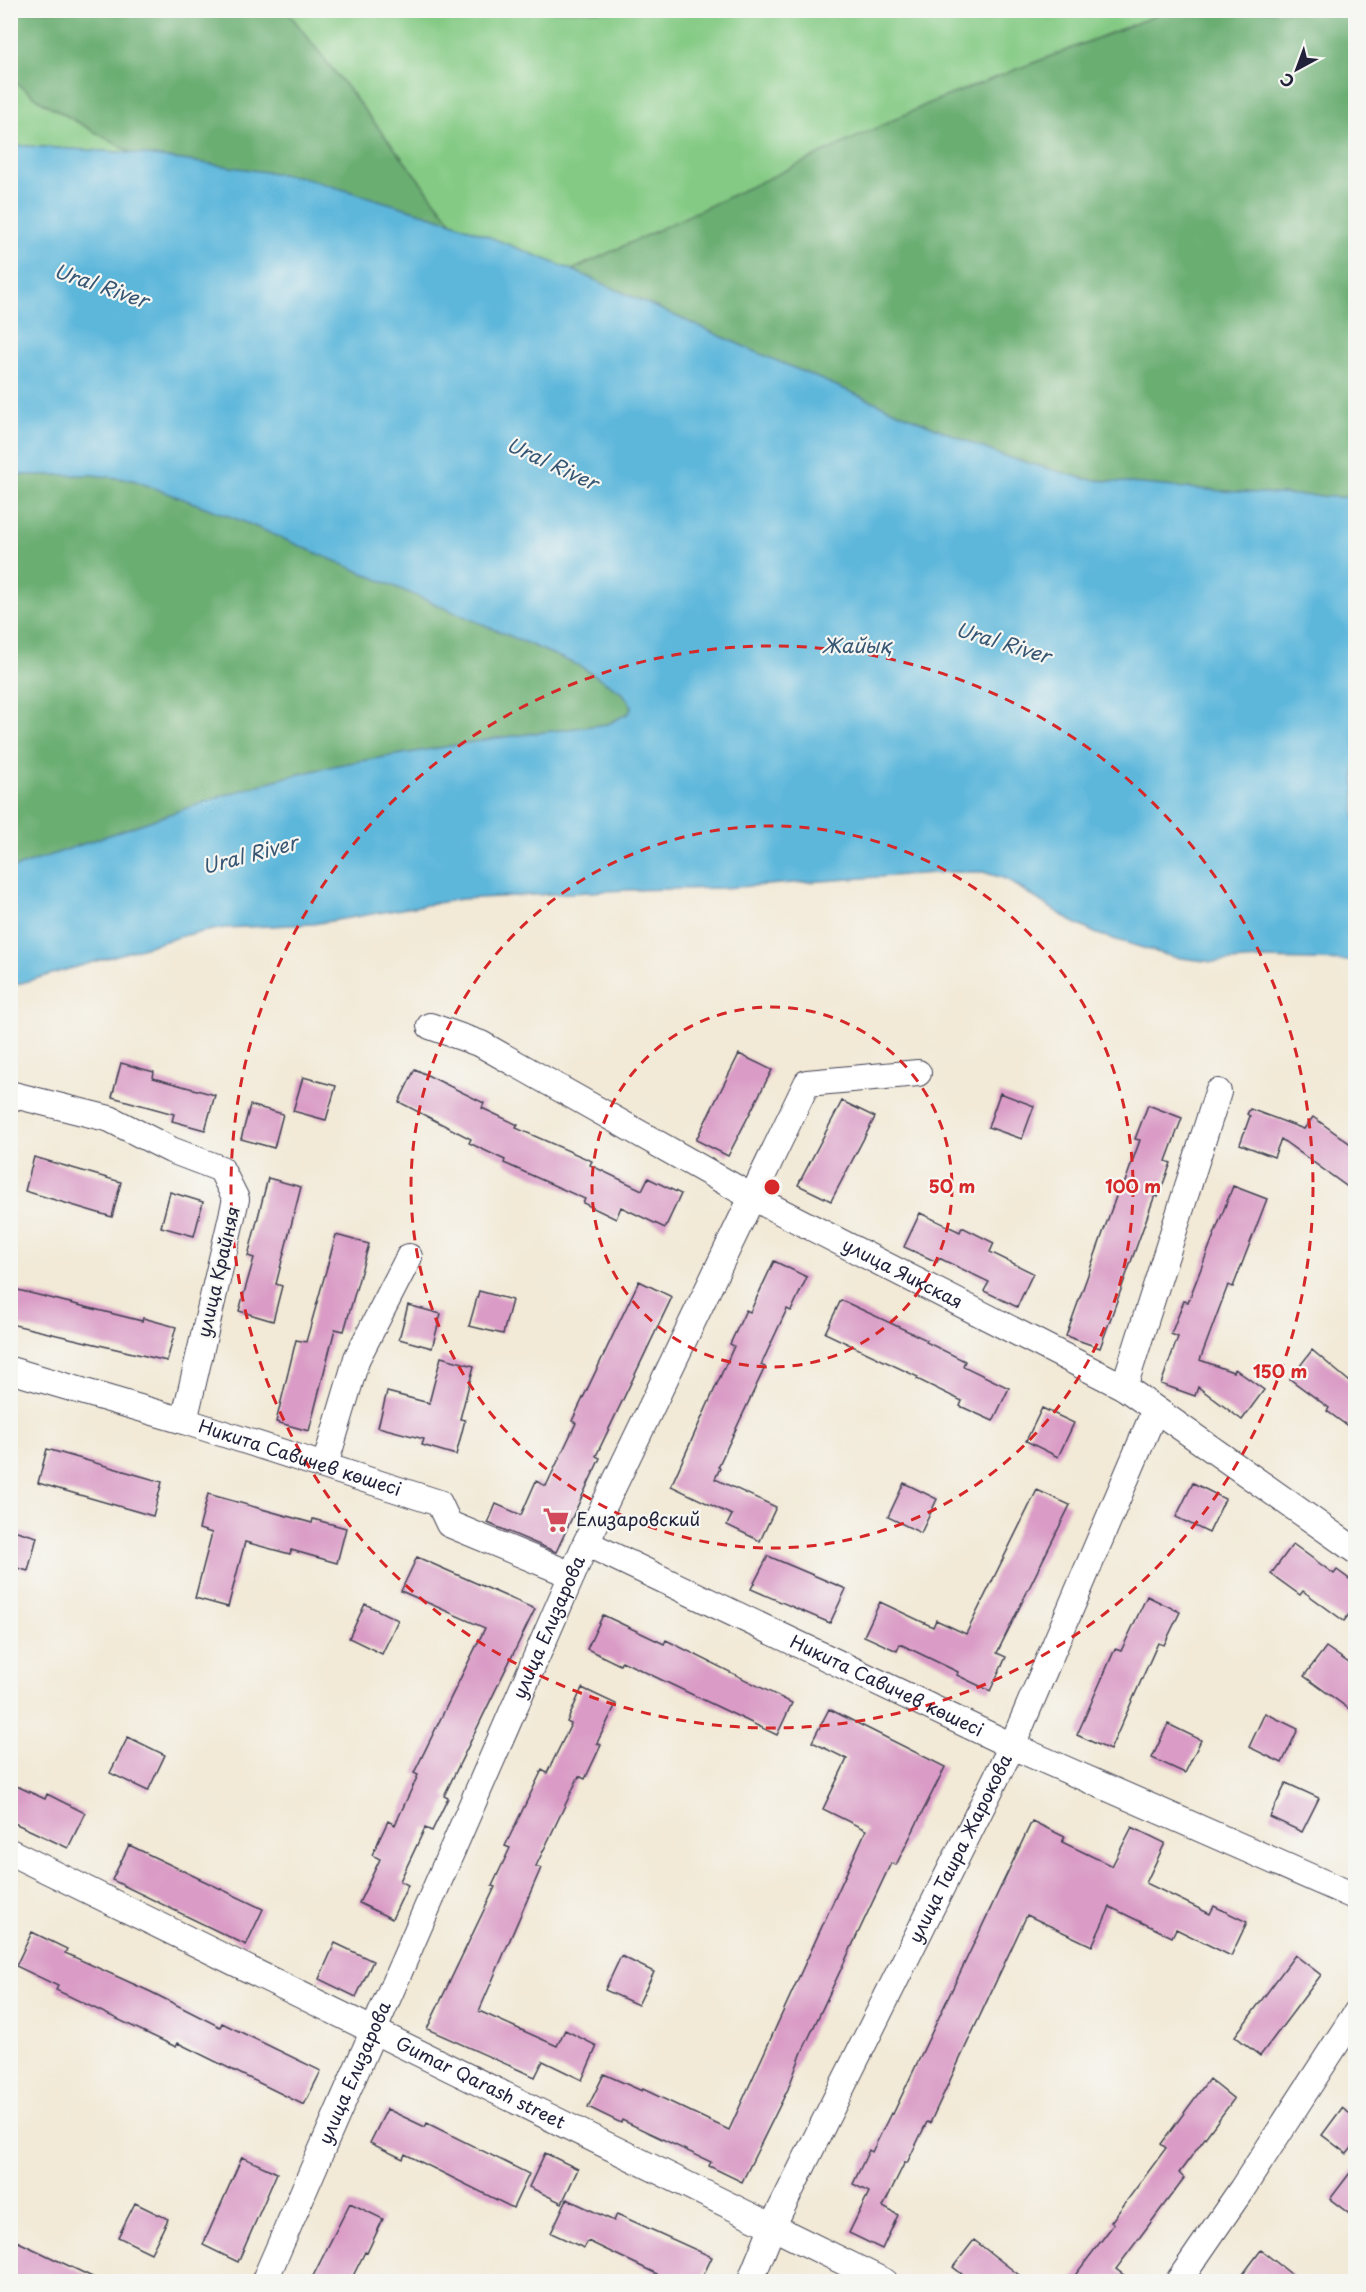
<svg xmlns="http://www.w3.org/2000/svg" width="1366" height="2292" font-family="'Playpen Sans',sans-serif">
<rect width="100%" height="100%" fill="#f6f6f2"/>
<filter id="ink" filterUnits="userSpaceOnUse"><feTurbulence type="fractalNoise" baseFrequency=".0167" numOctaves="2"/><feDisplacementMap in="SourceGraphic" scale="12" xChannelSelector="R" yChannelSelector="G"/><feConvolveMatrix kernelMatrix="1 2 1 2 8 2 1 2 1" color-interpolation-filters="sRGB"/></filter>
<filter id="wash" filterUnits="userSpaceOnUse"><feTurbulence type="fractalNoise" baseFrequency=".008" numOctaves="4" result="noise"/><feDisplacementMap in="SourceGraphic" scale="24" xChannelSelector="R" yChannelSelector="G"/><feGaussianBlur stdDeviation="1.35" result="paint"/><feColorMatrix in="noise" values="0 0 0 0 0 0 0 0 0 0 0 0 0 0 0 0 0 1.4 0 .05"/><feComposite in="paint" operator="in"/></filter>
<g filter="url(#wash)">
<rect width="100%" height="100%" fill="#f2e9d6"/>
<path fill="#84ca84" stroke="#537660" stroke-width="1.5" d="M 287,11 L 1168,11 L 932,102 L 572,270 L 452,222 Z
M 10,79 L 44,103 L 132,153 L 11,145 Z"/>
<path fill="#6bae72" stroke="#466856" stroke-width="1.5" d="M 11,11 L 287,11 L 452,222 L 301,177 L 132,153 L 44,103 L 11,79 Z
M 1168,11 L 1355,11 L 1355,498 L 1220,491 L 1085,479 L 1000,455 L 763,355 L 572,270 L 932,102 Z
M 11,475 L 93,475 L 133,480 L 242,521 L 580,666 L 622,692 L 632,706 L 629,713 L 608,724 L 497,738 L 338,765 L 279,779 L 213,799 L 11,869 Z"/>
<path fill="#5db7db" stroke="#406c8b" stroke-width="1.5" d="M 10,145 L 132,153 L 301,177 L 452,222 L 572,270 L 763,355 L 1000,455 L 1085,479 L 1220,491 L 1355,498 L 1355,961 L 1262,959 L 1213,962 L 1173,957 L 1097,934 L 1071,921 L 1006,879 L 983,872 L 948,872 L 723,888 L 626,890 L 461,899 L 313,924 L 224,928 L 186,935 L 11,986 L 11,869 L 213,799 L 279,779 L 338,765 L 497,738 L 608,724 L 629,713 L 632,706 L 622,692 L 580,666 L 242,521 L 133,480 L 93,475 L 11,475 Z"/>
<g id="blocks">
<path fill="#da9cc6" d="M 739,1054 L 772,1070 L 728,1156 L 696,1140 Z
M 121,1063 L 154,1072 L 153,1078 L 215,1095 L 205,1130 L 172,1121 L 174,1114 L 112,1097 Z
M 415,1069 L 484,1103 L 482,1108 L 518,1125 L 516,1128 L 592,1161 L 590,1165 L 642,1190 L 648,1178 L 681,1194 L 665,1228 L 621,1207 L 616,1219 L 583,1203 L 585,1199 L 504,1163 L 505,1160 L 469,1143 L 471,1139 L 399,1102 Z
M 303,1077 L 336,1086 L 326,1120 L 293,1111 Z
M 1000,1093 L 1034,1106 L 1022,1139 L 988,1127 Z
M 842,1101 L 875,1117 L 831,1201 L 798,1185 Z
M 250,1105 L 283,1114 L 274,1148 L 241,1139 Z
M 1148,1105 L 1182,1118 L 1166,1161 L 1171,1163 L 1158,1197 L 1155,1195 L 1100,1348 L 1066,1336 L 1118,1191 L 1121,1193 L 1140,1140 L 1135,1139 Z
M 1250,1109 L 1304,1129 L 1313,1117 L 1356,1148 L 1356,1193 L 1281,1139 L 1274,1157 L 1240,1144 L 1250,1116 L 1247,1114 Z
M 34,1157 L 121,1182 L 112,1217 L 25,1191 Z
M 268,1178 L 301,1187 L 276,1284 L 282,1286 L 273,1321 L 239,1311 L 254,1258 L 248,1256 Z
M 1233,1186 L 1267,1199 L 1233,1287 L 1228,1285 L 1200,1360 L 1233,1372 L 1235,1369 L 1264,1390 L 1242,1420 L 1198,1387 L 1195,1396 L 1161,1384 L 1178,1337 L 1171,1334 L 1184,1301 L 1188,1302 Z
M 170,1192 L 203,1202 L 194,1236 L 161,1227 Z
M 920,1213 L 960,1232 L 962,1227 L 994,1243 L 990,1252 L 1033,1273 L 1017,1307 L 984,1291 L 989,1282 L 939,1258 L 937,1262 L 904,1247 Z
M 336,1235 L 369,1244 L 344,1331 L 335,1329 L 309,1431 L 276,1422 L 296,1340 L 306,1342 Z
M 774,1261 L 807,1277 L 791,1311 L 787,1309 L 761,1365 L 765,1367 L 718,1467 L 720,1468 L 715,1479 L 776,1507 L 760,1541 L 727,1525 L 732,1515 L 671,1486 L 734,1346 L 730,1344 L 746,1310 L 750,1312 Z
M 639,1281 L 672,1297 L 596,1456 L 600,1458 L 556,1552 L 488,1523 L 496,1504 L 521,1515 L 536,1481 L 546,1486 L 576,1423 L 572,1421 Z
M 10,1288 L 142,1321 L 143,1318 L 176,1327 L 167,1361 L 10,1324 Z
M 479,1291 L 512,1300 L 503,1334 L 469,1326 Z
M 841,1300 L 927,1340 L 926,1342 L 965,1361 L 963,1366 L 1009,1388 L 993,1421 L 960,1406 L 962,1401 L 917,1379 L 918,1377 L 825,1333 Z
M 408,1305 L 441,1314 L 432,1348 L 399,1339 Z
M 1312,1350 L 1356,1387 L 1356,1432 L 1327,1411 L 1329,1408 L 1290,1379 Z
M 441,1357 L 474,1366 L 460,1419 L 465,1420 L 456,1455 L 422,1445 L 424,1439 L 378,1427 L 387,1392 L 429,1403 Z
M 1042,1408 L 1074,1423 L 1058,1457 L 1026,1441 Z
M 47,1449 L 162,1482 L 153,1516 L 38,1483 Z
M 904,1483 L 937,1499 L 921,1533 L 888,1517 Z
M 1193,1483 L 1225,1499 L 1209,1533 L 1176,1517 Z
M 1037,1490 L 1070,1505 L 997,1653 L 1006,1657 L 990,1691 L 957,1675 L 958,1672 L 900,1644 L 897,1651 L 864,1636 L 880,1602 L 933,1627 L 936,1620 L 966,1634 Z
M 208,1494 L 312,1523 L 313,1519 L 346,1528 L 337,1563 L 291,1550 L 290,1554 L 245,1542 L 228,1607 L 195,1598 L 212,1533 L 199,1529 Z
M 10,1529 L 37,1537 L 28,1571 L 10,1566 Z
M 1293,1544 L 1334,1574 L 1337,1570 L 1356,1584 L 1356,1605 L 1344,1621 L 1303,1591 L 1300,1595 L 1271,1574 Z
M 768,1556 L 846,1589 L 830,1623 L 751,1589 Z
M 417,1557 L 535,1609 L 444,1796 L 448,1798 L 432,1831 L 425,1828 L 400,1881 L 408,1885 L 392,1919 L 359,1903 L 380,1859 L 372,1855 L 388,1821 L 395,1825 L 418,1775 L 414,1773 L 485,1628 L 401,1591 Z
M 1147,1596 L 1180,1612 L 1164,1645 L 1158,1643 L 1110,1750 L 1077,1735 L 1115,1649 L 1121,1651 Z
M 365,1604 L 398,1620 L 382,1654 L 349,1638 Z
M 603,1615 L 664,1644 L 666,1640 L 792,1703 L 777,1735 L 622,1661 L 620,1665 L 587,1649 Z
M 1326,1647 L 1356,1668 L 1356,1714 L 1304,1676 Z
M 582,1688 L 616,1704 L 597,1743 L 601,1745 L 585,1779 L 579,1776 L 536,1866 L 541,1868 L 479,2011 L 557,2046 L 565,2030 L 597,2046 L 582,2080 L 543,2061 L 535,2077 L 427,2029 L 495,1887 L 492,1886 L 510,1848 L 505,1846 L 542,1770 L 547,1773 L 571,1724 L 567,1722 Z
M 829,1709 L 945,1767 L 896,1865 L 891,1863 L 802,2052 L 788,2089 L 742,2182 L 709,2166 L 711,2162 L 622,2120 L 621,2123 L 588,2107 L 604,2074 L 642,2091 L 643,2089 L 729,2130 L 866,1830 L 823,1809 L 847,1759 L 812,1742 Z
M 1265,1713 L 1298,1729 L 1282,1763 L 1249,1747 Z
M 1168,1724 L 1201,1740 L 1185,1773 L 1152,1758 Z
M 128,1737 L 165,1755 L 148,1791 L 110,1773 Z
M 10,1783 L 45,1799 L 47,1794 L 85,1813 L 68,1848 L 10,1821 Z
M 1286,1783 L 1319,1798 L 1302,1832 L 1270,1817 Z
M 1032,1821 L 1065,1837 L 1062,1842 L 1112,1866 L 1132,1827 L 1165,1843 L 1146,1883 L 1210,1914 L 1214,1906 L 1247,1922 L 1231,1956 L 1176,1929 L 1172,1937 L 1110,1907 L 1092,1946 L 1027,1915 L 930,2123 L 927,2122 L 907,2163 L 905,2162 L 883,2207 L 898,2215 L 882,2249 L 849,2233 L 869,2192 L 853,2184 L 869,2150 L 872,2152 L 891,2113 L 893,2114 Z
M 129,1845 L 263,1909 L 246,1945 L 112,1880 Z
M 32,1932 L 67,1949 L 65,1953 L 151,1992 L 220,2027 L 222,2023 L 321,2071 L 304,2105 L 178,2043 L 176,2047 L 56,1990 L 58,1986 L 16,1966 Z
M 335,1943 L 373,1961 L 356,1997 L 319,1979 Z
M 1295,1955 L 1321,1975 L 1260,2056 L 1235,2036 Z
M 621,1956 L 654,1972 L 638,2005 L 605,1990 Z
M 1209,2079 L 1234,2099 L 1179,2173 L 1184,2178 L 1116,2269 L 1133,2282 L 1070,2282 L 1114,2224 L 1111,2222 L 1166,2148 L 1161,2144 Z
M 1342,2108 L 1356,2118 L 1356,2143 L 1347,2154 L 1322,2135 Z
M 387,2109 L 425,2127 L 427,2123 L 529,2174 L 513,2208 L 405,2154 L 403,2159 L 370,2143 Z
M 545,2153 L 578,2169 L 562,2203 L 529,2187 Z
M 242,2157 L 277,2173 L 238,2262 L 203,2245 Z
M 1356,2165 L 1356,2219 L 1330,2199 Z
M 567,2199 L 614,2221 L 617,2214 L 712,2257 L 700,2282 L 654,2282 L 657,2274 L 588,2241 L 584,2248 L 551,2233 Z
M 135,2203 L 168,2219 L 151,2253 L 118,2237 Z
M 350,2203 L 383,2219 L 367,2253 L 365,2252 L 350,2282 L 310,2282 Z
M 10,2238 L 103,2282 L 10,2282 Z
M 974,2240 L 1028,2282 L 972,2282 L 953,2267 Z
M 1261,2250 L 1301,2282 L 1237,2282 Z"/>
</g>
</g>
<g filter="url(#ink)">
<use href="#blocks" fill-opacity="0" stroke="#414052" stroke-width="1.5"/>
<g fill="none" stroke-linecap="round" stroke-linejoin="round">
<g stroke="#414052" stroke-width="28">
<g id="minor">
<path id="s1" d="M 430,1026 L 481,1044 L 752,1197 L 1124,1387 L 1356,1551"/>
<path d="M 10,1094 L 110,1119 L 171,1150 L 221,1169 L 236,1199 L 184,1421"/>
<path id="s2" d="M 10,1370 L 184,1421 L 439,1503 L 449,1524 L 572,1575"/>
<path d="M 1124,1387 L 1218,1092"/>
<path d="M 325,1465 L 357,1358 L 409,1257"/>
<path id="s3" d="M 586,1543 L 1012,1746 L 1356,1897"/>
<path id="s4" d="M 10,1852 L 885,2282"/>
<path id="s5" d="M 264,2282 L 586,1543 L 807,1083 L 918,1073"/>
<path id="s6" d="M 750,2282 L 773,2225 L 1012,1746 L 1155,1410"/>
<path d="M 1178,2282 L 1242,2189 L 1356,2013"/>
</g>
</g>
<use href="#minor" stroke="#fff" stroke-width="26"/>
</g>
</g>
<g fill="none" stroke="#d62828" stroke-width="3" stroke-dasharray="10 8">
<circle cx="772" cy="1187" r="180"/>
<circle cx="772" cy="1187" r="361"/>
<circle cx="772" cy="1187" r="541"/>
</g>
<defs>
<g id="supermarket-bare" transform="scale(2.07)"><path d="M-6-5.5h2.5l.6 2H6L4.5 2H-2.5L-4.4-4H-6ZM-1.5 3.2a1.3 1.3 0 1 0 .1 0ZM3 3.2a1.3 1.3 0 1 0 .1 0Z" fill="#d1495b" stroke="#f6f6f2" stroke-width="2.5" paint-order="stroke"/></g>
</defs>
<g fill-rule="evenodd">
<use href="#supermarket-bare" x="556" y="1520"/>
</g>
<g text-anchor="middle" stroke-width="4.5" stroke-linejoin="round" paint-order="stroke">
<g font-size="18" fill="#22223b" stroke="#f6f6f2">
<text transform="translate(219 1272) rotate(-77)" y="6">улица Крайняя</text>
<text dy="6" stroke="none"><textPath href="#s1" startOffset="534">улица Яикская</textPath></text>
<text dy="6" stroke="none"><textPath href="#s2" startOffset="303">Никита Савичев көшесі</textPath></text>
<text dy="6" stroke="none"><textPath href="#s5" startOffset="714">улица Елизарова</textPath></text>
<text dy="6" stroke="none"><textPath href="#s3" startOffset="333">Никита Савичев көшесі</textPath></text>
<text dy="6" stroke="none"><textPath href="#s6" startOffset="482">улица Таира Жарокова</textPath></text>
<text dy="6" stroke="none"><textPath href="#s5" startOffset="228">улица Елизарова</textPath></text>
<text dy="6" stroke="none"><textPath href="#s4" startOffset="524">Gumar Qarash street</textPath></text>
</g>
<g font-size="18" fill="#22223b" stroke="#f6f6f2" text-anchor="start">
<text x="576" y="1526">Елизаровский</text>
</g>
<g font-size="20" font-style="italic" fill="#375673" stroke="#f6f6f2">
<text transform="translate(101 286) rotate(19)" y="7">Ural River</text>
<text transform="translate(552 464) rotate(25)" y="7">Ural River</text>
<text transform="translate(1003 643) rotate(17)" y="7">Ural River</text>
<text x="856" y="653">Жайық</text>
<text transform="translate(250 855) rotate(-15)" y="7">Ural River</text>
</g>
</g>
<circle cx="772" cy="1187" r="9" fill="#d62828" stroke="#f6f6f2" stroke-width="3"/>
<g font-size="18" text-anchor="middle" font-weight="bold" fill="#d62828" stroke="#f6f6f2" stroke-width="4.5" stroke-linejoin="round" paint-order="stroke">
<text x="952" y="1193">50 m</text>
<text x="1133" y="1193">100 m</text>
<text x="1280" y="1378">150 m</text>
</g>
<rect width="1366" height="2292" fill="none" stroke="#f6f6f2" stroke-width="36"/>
<g transform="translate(1297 69) rotate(221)" stroke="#f6f6f2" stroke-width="4.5" paint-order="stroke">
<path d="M0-4.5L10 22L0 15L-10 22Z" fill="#22223b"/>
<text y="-9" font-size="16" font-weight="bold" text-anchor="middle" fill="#22223b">С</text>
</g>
</svg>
